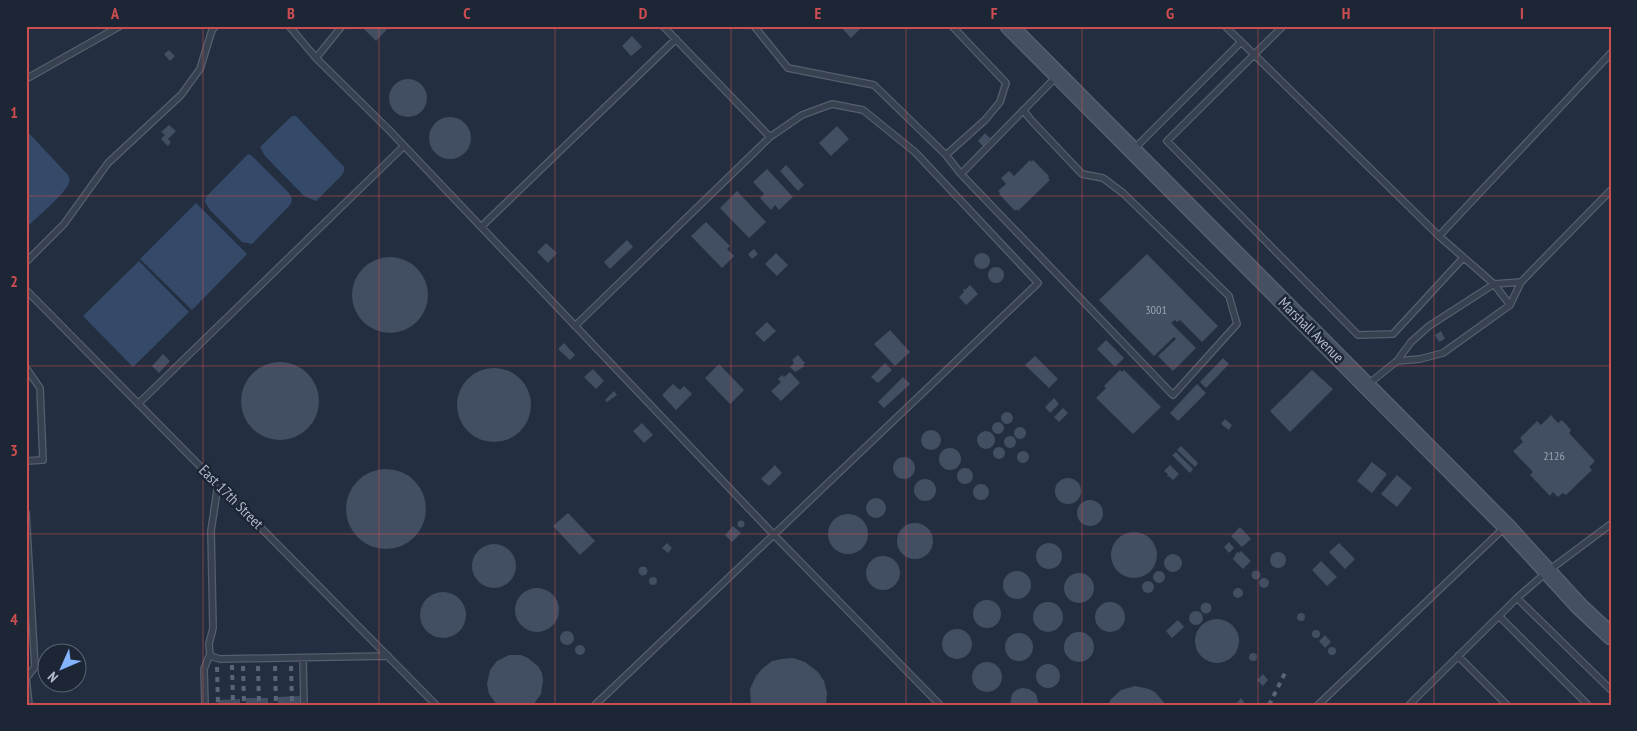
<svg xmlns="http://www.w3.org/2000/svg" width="1637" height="731" font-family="'PT Sans Narrow',sans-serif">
<rect width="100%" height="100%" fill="#232f40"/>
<path fill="#354a68" d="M 292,116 L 296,116 L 344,167 L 344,171 L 342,175 L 316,201 L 304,196 L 265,156 L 260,147 Z
M 26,130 L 68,175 C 69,178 70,179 69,183 C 66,193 35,219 26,228 Z
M 248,154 L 252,156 L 289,193 C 292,197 293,200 290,205 L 252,244 L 242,242 L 210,210 L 205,202 L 206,197 Z
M 196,203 L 247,254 L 192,310 L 140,259 Z
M 139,261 L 189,312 L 133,367 L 83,316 Z"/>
<path fill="#424f62" d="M 363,26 L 390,26 L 376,41 L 362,27 Z
M 840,26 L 863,26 L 851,38 Z
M 632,36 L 642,47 L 631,56 L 622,46 Z
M 169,50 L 175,56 L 170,61 L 164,54 Z
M389 98a19 19 0 1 1 38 0a19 19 0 1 1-38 0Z
M429 138a21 21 0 1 1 42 0a21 21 0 1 1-42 0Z
M 169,125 L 176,131 L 168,139 L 171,142 L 168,146 L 161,139 L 165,135 L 161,132 Z
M 837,126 L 849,139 L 831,156 L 819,143 Z
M 985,133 L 990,138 L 983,146 L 978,141 Z
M 1030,160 L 1031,162 L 1033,160 L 1049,176 L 1048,178 L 1050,180 L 1018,211 L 1016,209 L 1015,211 L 999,194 L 1000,193 L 998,191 L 1006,184 L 1001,178 L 1009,171 L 1014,176 Z
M 786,165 L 804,185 L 798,191 L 780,171 Z
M 767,169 L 793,197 L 779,210 L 775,205 L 771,210 L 760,198 L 764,194 L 753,182 Z
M 737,191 L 766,222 L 749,238 L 720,208 Z
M 706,222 L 730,246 L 727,249 L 734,256 L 722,268 L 691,236 Z
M 627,240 L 633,247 L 610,269 L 604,262 Z
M 546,243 L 557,253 L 548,263 L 537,252 Z
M 754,249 L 758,254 L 752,259 L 748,254 Z
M974 261a8 8 0 1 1 16 0a8 8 0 1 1-16 0Z
M 776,253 L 788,265 L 777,276 L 765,264 Z
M 1147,254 L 1218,326 L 1202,342 L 1180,320 L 1177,322 L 1175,320 L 1171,323 L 1196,348 L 1173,371 L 1158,356 L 1176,339 L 1174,337 L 1154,356 L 1099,300 Z
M352 295a38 38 0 1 1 76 0a38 38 0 1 1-76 0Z
M988 275a8 8 0 1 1 16 0a8 8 0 1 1-16 0Z
M 970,285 L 978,294 L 966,305 L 959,297 L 964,292 L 963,290 L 964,289 L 965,290 Z
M 767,322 L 776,331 L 764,342 L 755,333 Z
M 890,330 L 910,352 L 895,366 L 874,344 Z
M 1441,331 L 1445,339 L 1439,342 L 1435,335 Z
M 1106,340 L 1124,358 L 1115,367 L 1097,349 Z
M 564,343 L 575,355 L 570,360 L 558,349 Z
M 163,354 L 170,361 L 159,373 L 152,366 Z
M 798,355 L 805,363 L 803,365 L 805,366 L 795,372 L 790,367 L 794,363 L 792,360 Z
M 1035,356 L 1058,379 L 1049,388 L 1025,365 Z
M 1223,358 L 1229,364 L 1206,388 L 1200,382 Z
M241 401a39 39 0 1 1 78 0a39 39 0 1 1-78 0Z
M 885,363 L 892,370 L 878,383 L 871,377 Z
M 719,364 L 744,390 L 730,404 L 705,378 Z
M457 405a37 37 0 1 1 74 0a37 37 0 1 1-74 0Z
M 593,369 L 604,381 L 596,389 L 584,377 Z
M 1120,370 L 1122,372 L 1124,370 L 1161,407 L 1133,434 L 1096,398 L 1106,388 L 1104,386 Z
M 1312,370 L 1333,389 L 1290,432 L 1270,411 Z
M 790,372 L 800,383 L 781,401 L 771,391 L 781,382 L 778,379 L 782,375 L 784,377 Z
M 903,377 L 910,384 L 884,408 L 878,402 Z
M 673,384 L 680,390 L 684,386 L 692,394 L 676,410 L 662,395 Z
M 1197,384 L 1206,393 L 1178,421 L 1170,413 Z
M 614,391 L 617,395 L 607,402 L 605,400 Z
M 1054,398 L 1059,404 L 1050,413 L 1045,407 Z
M 1063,408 L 1068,413 L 1059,422 L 1054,417 Z
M1001 418a6 6 0 1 1 12 0a6 6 0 1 1-12 0Z
M 1551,415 L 1558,423 L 1562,420 L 1571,430 L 1569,433 L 1595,461 L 1589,467 L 1592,470 L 1566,495 L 1563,493 L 1558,497 L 1553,492 L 1550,496 L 1530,475 L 1533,472 L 1513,451 L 1523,442 L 1520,438 L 1537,421 L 1541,425 Z
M 1225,419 L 1232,425 L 1229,430 L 1221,424 Z
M992 428a6 6 0 1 1 12 0a6 6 0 1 1-12 0Z
M 642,423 L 653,435 L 644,443 L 633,431 Z
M1014 433a6 6 0 1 1 12 0a6 6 0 1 1-12 0Z
M921 440a10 10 0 1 1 20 0a10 10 0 1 1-20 0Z
M977 440a9 9 0 1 1 18 0a9 9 0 1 1-18 0Z
M1004 442a6 6 0 1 1 12 0a6 6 0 1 1-12 0Z
M 1181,446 L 1198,463 L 1195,467 L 1177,450 Z
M993 453a6 6 0 1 1 12 0a6 6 0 1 1-12 0Z
M939 459a11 11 0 1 1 22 0a11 11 0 1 1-22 0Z
M1017 457a6 6 0 1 1 12 0a6 6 0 1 1-12 0Z
M 1176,452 L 1193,469 L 1190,473 L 1172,455 Z
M893 468a11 11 0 1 1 22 0a11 11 0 1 1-22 0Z
M 1372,462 L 1387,474 L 1372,493 L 1357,481 Z
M 775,465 L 782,473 L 769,486 L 761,479 Z
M 1170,465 L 1179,474 L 1173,480 L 1169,476 L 1168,477 L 1167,476 L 1168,474 L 1164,471 Z
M957 476a8 8 0 1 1 16 0a8 8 0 1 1-16 0Z
M346 509a40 40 0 1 1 80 0a40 40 0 1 1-80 0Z
M 1397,475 L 1412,488 L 1397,507 L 1381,494 Z
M1055 491a13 13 0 1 1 26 0a13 13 0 1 1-26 0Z
M914 490a11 11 0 1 1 22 0a11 11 0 1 1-22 0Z
M973 492a8 8 0 1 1 16 0a8 8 0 1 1-16 0Z
M866 508a10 10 0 1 1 20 0a10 10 0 1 1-20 0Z
M1077 513a13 13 0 1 1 26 0a13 13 0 1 1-26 0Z
M 568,513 L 595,541 L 580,555 L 553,526 Z
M828 534a20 20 0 1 1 40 0a20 20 0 1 1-40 0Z
M737.5 524a3.5 3.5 0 1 1 7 0a3.5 3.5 0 1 1-7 0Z
M897 541a18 18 0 1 1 36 0a18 18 0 1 1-36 0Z
M 733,526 L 741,533 L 732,542 L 725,535 Z
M 1240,527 L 1251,539 L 1242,547 L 1231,536 Z
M1111 555a23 23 0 1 1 46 0a23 23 0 1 1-46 0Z
M 1229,542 L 1234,548 L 1229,553 L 1224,547 Z
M1036 556a13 13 0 1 1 26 0a13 13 0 1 1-26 0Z
M 667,543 L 672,548 L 668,553 L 662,548 Z
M 1339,543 L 1355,559 L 1345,569 L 1329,552 Z
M472 566a22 22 0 1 1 44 0a22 22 0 1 1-44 0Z
M 1241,551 L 1251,561 L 1243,569 L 1233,559 L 1237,552 L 1239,553 Z
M1270 560a8 8 0 1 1 16 0a8 8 0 1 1-16 0Z
M1164 563a9 9 0 1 1 18 0a9 9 0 1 1-18 0Z
M866 573a17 17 0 1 1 34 0a17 17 0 1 1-34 0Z
M 1321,561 L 1337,577 L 1327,586 L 1312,570 Z
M638.5 571a4.5 4.5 0 1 1 9 0a4.5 4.5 0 1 1-9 0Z
M1153 577a6 6 0 1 1 12 0a6 6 0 1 1-12 0Z
M1251.5 575a4.5 4.5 0 1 1 9 0a4.5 4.5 0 1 1-9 0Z
M1003 585a14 14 0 1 1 28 0a14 14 0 1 1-28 0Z
M1064 588a15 15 0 1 1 30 0a15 15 0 1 1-30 0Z
M649 581a4 4 0 1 1 8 0a4 4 0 1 1-8 0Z
M1259 583a5 5 0 1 1 10 0a5 5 0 1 1-10 0Z
M1142 587a6 6 0 1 1 12 0a6 6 0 1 1-12 0Z
M515 610a22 22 0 1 1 44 0a22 22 0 1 1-44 0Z
M1233 593a5 5 0 1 1 10 0a5 5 0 1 1-10 0Z
M420 615a23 23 0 1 1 46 0a23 23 0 1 1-46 0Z
M973 614a14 14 0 1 1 28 0a14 14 0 1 1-28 0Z
M1095 617a15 15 0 1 1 30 0a15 15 0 1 1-30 0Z
M1200.5 608a5.5 5.5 0 1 1 11 0a5.5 5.5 0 1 1-11 0Z
M1033 617a15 15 0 1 1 30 0a15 15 0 1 1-30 0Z
M1189 618a7 7 0 1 1 14 0a7 7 0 1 1-14 0Z
M1297 617a4 4 0 1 1 8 0a4 4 0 1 1-8 0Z
M1195 641a22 22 0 1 1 44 0a22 22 0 1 1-44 0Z
M 1178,620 L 1184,627 L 1172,638 L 1166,631 Z
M942 644a15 15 0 1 1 30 0a15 15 0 1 1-30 0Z
M1312 634a4 4 0 1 1 8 0a4 4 0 1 1-8 0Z
M560 638a7 7 0 1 1 14 0a7 7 0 1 1-14 0Z
M1064 647a15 15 0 1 1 30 0a15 15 0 1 1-30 0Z
M1005 647a14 14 0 1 1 28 0a14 14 0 1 1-28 0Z
M 1325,635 L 1331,642 L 1325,648 L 1319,641 Z
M575 650a5 5 0 1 1 10 0a5 5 0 1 1-10 0Z
M1328 651a4 4 0 1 1 8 0a4 4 0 1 1-8 0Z
M1249 657a4 4 0 1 1 8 0a4 4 0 1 1-8 0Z
M 509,655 L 521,655 L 528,658 L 538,666 L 542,673 L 543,680 L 541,694 L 533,705 L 497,705 L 489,694 L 487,684 L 490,670 L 497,661 Z
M 793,658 L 805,662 L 818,672 L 824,681 L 827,693 L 826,705 L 751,705 L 750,689 L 756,676 L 762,669 L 772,661 L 782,659 Z
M972 677a15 15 0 1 1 30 0a15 15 0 1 1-30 0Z
M1036 676a12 12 0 1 1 24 0a12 12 0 1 1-24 0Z
M 1263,674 L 1268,680 L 1263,686 L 1257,680 Z
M 1135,686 L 1149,689 L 1155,692 L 1166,705 L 1108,705 L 1111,699 L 1121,690 Z
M 1022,688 L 1029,689 L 1036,694 L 1039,705 L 1010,705 L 1012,694 L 1016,690 Z
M 300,696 L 300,705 L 278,705 L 278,697 Z
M 246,698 L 268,698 L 268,705 L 246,705 Z
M 1241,698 L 1244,702 L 1242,705 L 1235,705 Z
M 240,699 L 240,705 L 218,705 L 218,700 Z"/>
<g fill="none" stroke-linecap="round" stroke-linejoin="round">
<g stroke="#555f6e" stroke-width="8">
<path id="lane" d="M 289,26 L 316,58 L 342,26
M 663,26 L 770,137
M 754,26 L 788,68 L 874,85 L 946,155 L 985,120 L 1000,102 L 1006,83 L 952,26
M 1225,26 L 1439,236 L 1494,284 L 1510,305
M 1283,26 L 1167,141 L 1358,335 L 1393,334 L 1463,258
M 316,58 L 389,130 L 774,535 L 940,705
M 26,79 L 120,26
M 1023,110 L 1031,120 L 1082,174 L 1103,178 L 1123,193 L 1229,296 L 1237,324 L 1173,395 L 961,174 L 1056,77
M 1134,149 L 1241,42
M 946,155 L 961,174
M 481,227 L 676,39
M 1439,236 L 1611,53
M 26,262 L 64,224 L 108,163 L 181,95 L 200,69 L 212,30 L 216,26
M 26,290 L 436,705
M 575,326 L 770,137 L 802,115 L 832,104 L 863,110 L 915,152 L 1038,283 L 595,705
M 1397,361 L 1420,359 L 1443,353 L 1510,305 L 1521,282 L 1611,190
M 26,368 L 40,388 L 43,460 L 26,461
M 1367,385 L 1397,361 L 1411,342 L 1429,326 L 1494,284 L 1521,282
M 138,404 L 404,146
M 218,484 L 211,531 L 213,628 L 209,644 L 210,654 L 213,657 L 220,659 L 388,656
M 26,513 L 35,667 L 27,677
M 1611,524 L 1548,571 L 1517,598 L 1611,690
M 1499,616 L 1588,705
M 1458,656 L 1507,705
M 303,658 L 304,705
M 26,677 L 29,705
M 205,705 L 204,669 L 210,654
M 1318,705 L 1505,527
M 1409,705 L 1517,598"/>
</g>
<g stroke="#555f6e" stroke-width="19">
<path id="secondary" d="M 1009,26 L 1506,526 L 1579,606 L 1611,636"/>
</g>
<use href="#lane" stroke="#374150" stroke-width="5.5"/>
<use href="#secondary" stroke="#455063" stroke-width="16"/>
<path stroke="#596577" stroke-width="4" stroke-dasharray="5 5" stroke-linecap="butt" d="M 232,665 L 233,705
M 243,666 L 244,705
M 258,666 L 259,705
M 275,666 L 276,705
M 291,666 L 292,705
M 217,667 L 218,705
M 1269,705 L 1285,673"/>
</g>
<path fill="none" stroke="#cd4d51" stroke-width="1" stroke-opacity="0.55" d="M 203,26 L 203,705M 379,26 L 379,705M 555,26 L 555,705M 731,26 L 731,705M 906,26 L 906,705M 1082,26 L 1082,705M 1258,26 L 1258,705M 1434,26 L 1434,705M 26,196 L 1611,196M 26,366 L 1611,366M 26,534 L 1611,534"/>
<g text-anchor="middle" stroke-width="5" stroke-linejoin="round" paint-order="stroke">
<g font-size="12" fill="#97a1b1">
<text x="1156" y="314">3001</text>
<text x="1554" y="460">2126</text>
</g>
<g font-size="15" fill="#b3bccb" stroke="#1c2635">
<text transform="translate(1311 330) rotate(45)" y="5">Marshall Avenue</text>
<text transform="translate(231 497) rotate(45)" y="5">East 17th Street</text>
</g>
</g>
<rect width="1637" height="731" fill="none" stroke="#1c2635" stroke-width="55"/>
<g transform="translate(62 668) rotate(225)"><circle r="24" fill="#1c2635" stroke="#586271"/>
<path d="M0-4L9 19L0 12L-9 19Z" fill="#85b4fe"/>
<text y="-8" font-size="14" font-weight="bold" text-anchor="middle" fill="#b3bccb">N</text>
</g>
<rect x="28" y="28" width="1582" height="676" fill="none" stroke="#cd4d51" stroke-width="2"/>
<g font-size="16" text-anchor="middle" font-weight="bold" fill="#cd4d51">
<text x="115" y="19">A</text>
<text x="291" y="19">B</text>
<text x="467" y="19">C</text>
<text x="643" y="19">D</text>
<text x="818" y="19">E</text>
<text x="994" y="19">F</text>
<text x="1170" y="19">G</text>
<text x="1346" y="19">H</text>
<text x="1522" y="19">I</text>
<text x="14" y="118">1</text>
<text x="14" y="287">2</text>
<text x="14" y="456">3</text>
<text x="14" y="625">4</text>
</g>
</svg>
